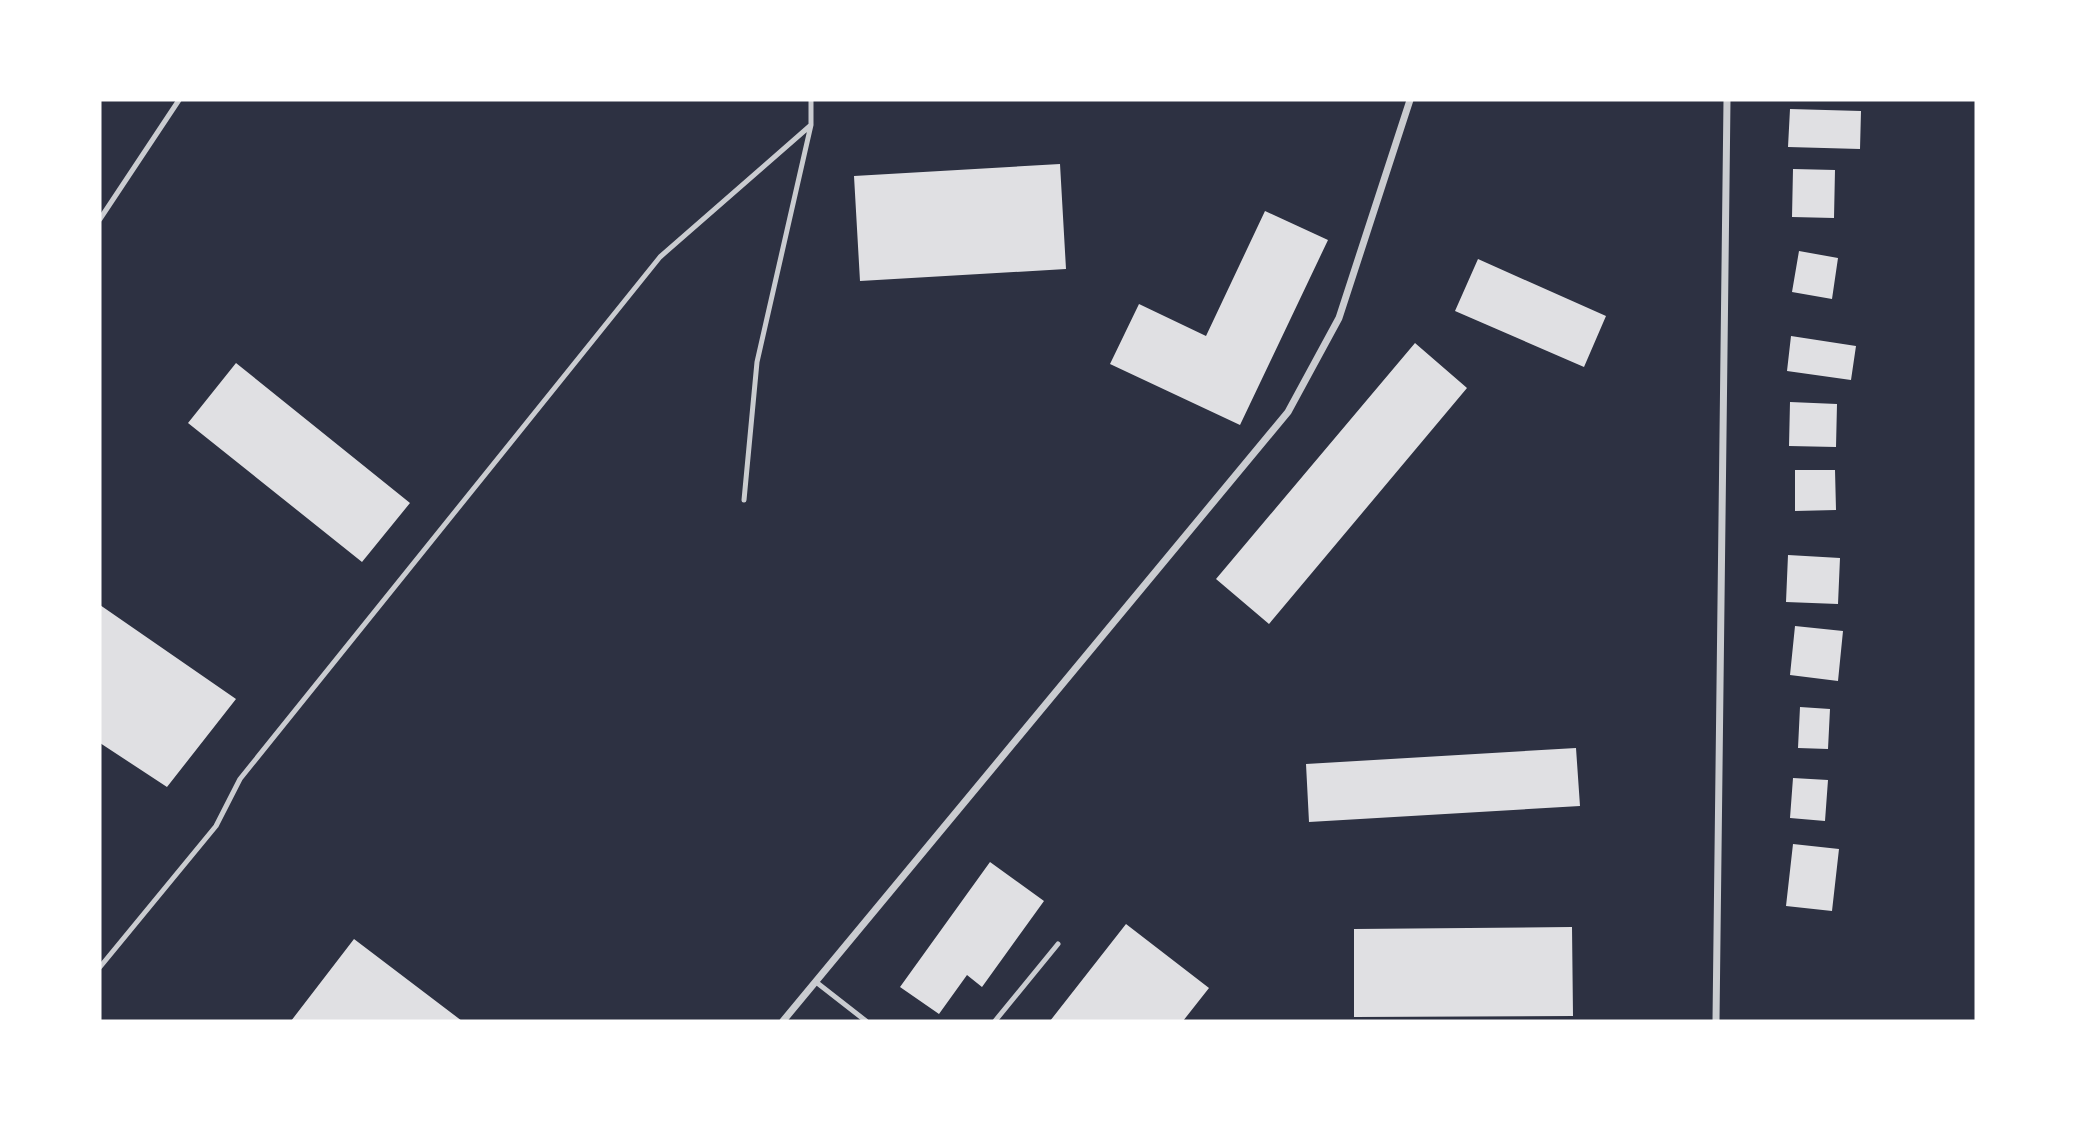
<svg xmlns="http://www.w3.org/2000/svg" width="2076" height="1121" font-family="Bitter,serif">
<rect width="100%" height="100%" fill="#2d3142"/>
<path fill="#e0e0e3" d="M 1790,109 L 1861,111 L 1860,149 L 1788,147 Z
M 1060,164 L 1066,269 L 860,281 L 854,176 Z
M 1793,169 L 1835,170 L 1834,218 L 1792,217 Z
M 1265,211 L 1328,240 L 1240,425 L 1110,364 L 1139,304 L 1206,336 Z
M 1799,251 L 1838,258 L 1832,299 L 1792,292 Z
M 1478,259 L 1606,316 L 1584,367 L 1455,311 Z
M 1791,336 L 1856,346 L 1851,380 L 1787,371 Z
M 1415,343 L 1467,388 L 1269,624 L 1216,579 Z
M 236,363 L 410,503 L 362,562 L 188,423 Z
M 1790,402 L 1837,404 L 1836,447 L 1789,446 Z
M 1795,470 L 1835,470 L 1836,510 L 1795,511 Z
M 1788,555 L 1840,558 L 1838,604 L 1786,602 Z
M 100,605 L 236,699 L 167,787 L 100,743 Z
M 1795,626 L 1843,631 L 1838,681 L 1790,675 Z
M 1800,707 L 1830,709 L 1828,749 L 1798,748 Z
M 1576,748 L 1580,806 L 1309,822 L 1306,764 Z
M 1793,778 L 1828,780 L 1825,821 L 1790,818 Z
M 1793,844 L 1839,849 L 1832,911 L 1786,906 Z
M 990,862 L 1044,901 L 982,987 L 967,975 L 939,1014 L 900,987 Z
M 1126,924 L 1209,988 L 1183,1021 L 1050,1021 Z
M 1572,927 L 1573,1016 L 1354,1017 L 1354,929 Z
M 354,939 L 462,1021 L 291,1021 Z"/>
<g fill="none" stroke-linecap="round" stroke-linejoin="round">
<path stroke="#caccd0" stroke-width="5" d="M 100,219 L 179,100
M 744,500 L 757,362 L 811,125
M 100,967 L 216,826 L 240,779 L 660,257 L 811,125 L 811,100
M 816,982 L 866,1021
M 995,1021 L 1058,944"/>
<path stroke="#caccd0" stroke-width="7" d="M 783,1021 L 1288,412 L 1339,318 L 1410,100
M 1716,1021 L 1727,100"/>
</g>
<rect width="2076" height="1121" fill="none" stroke="#ffffff" stroke-width="203"/>
</svg>
